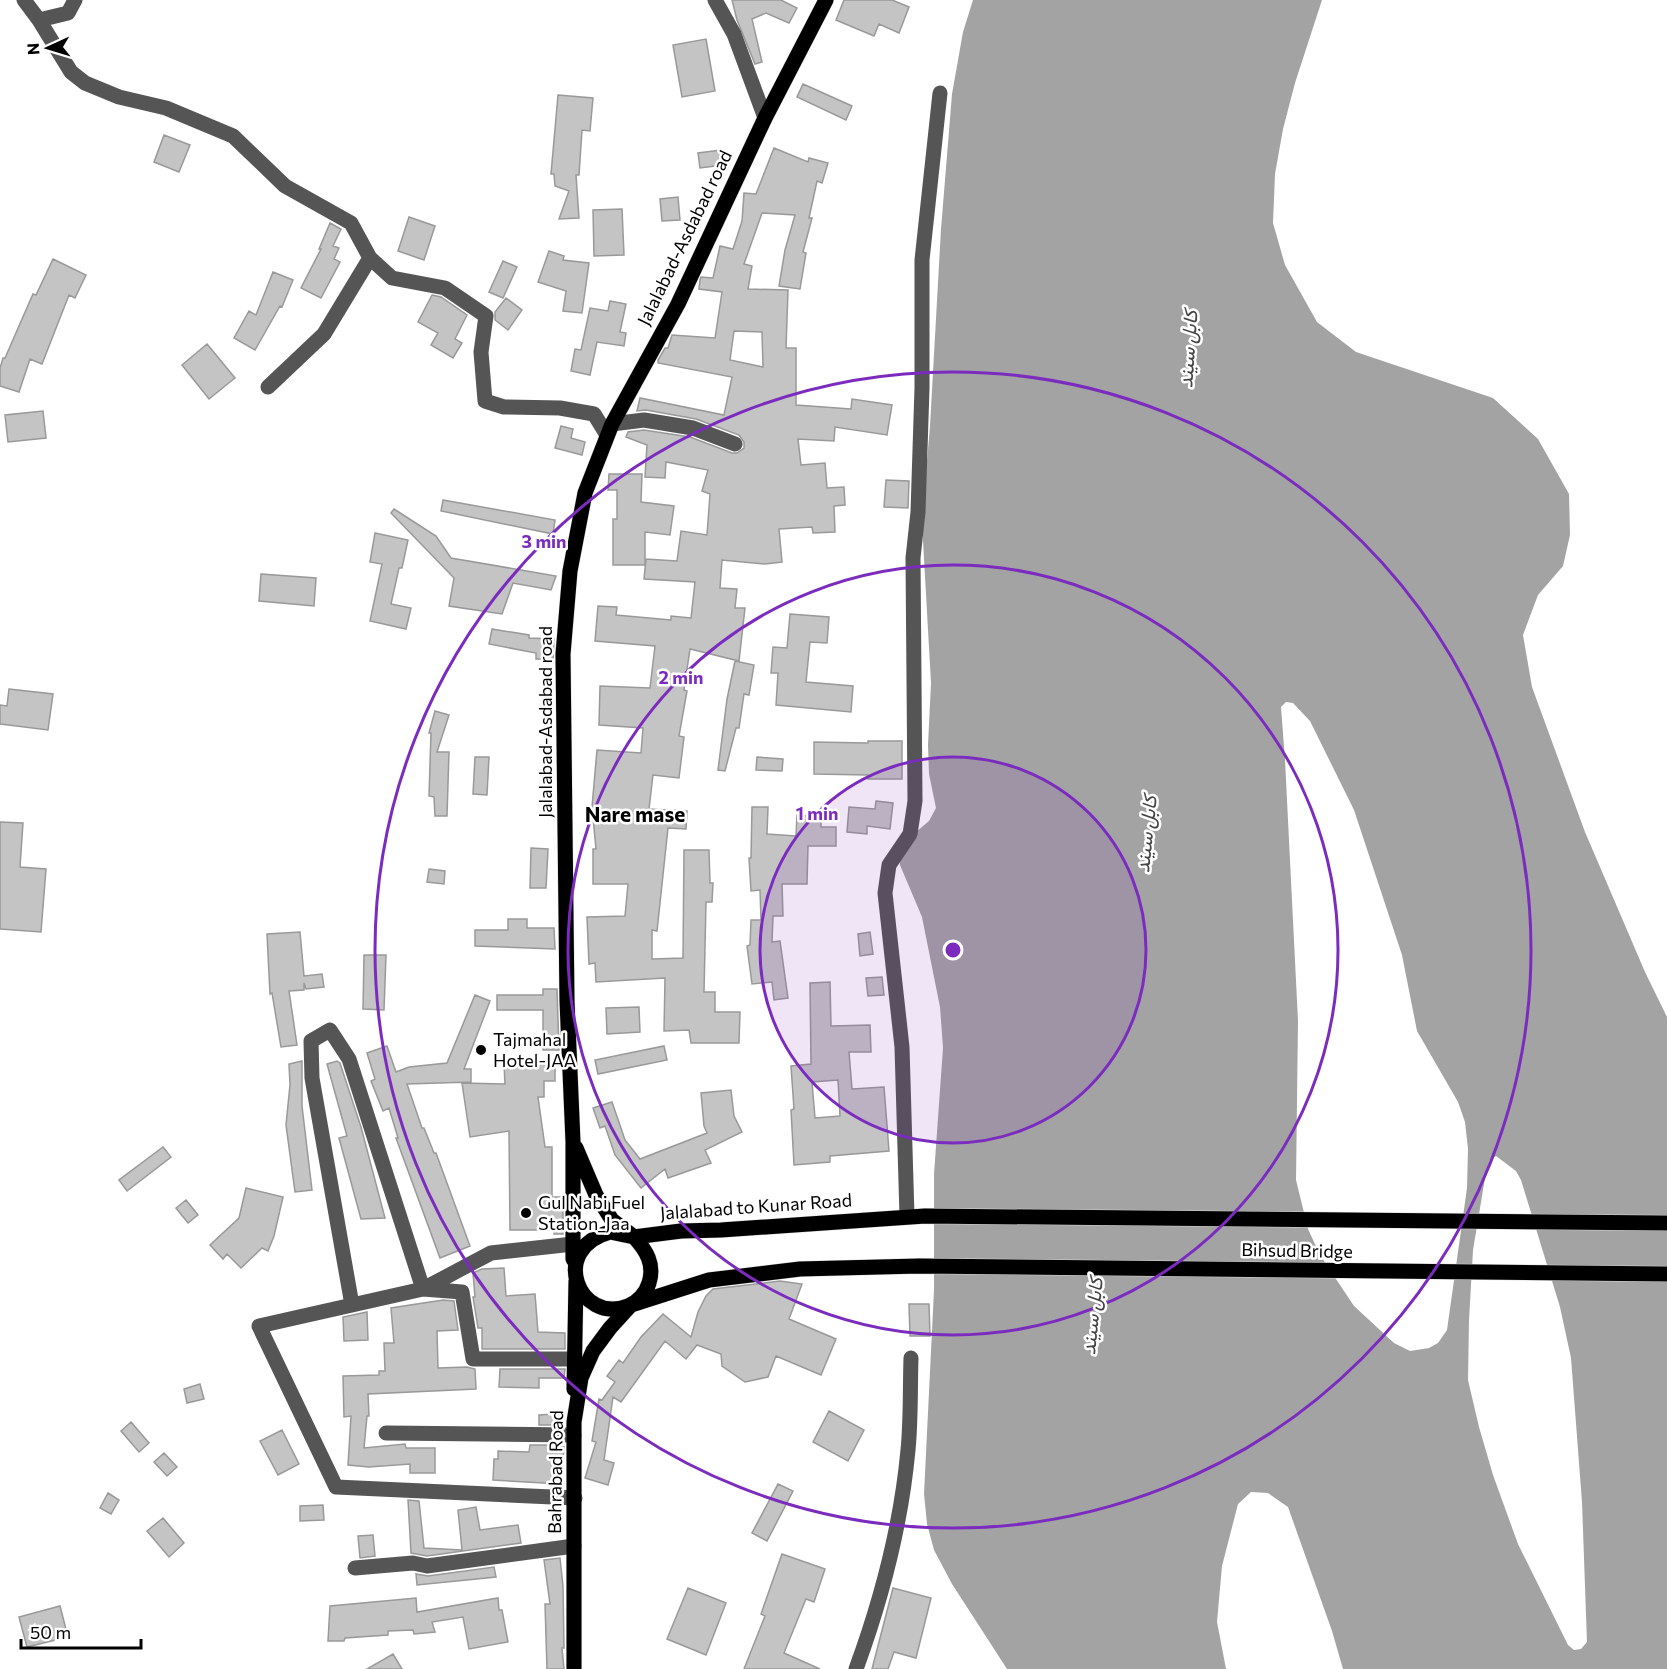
<svg xmlns="http://www.w3.org/2000/svg" width="1667" height="1669" font-family="Commissioner,Vazirmatn,sans-serif">
<rect width="100%" height="100%" fill="#fff"/>
<path fill="#a3a3a3" fill-rule="evenodd" d="M 973,0 L 1322,0 L 1295,83 L 1283,129 L 1275,174 L 1273,223 L 1285,265 L 1317,322 L 1356,352 L 1493,398 L 1538,439 L 1569,494 L 1570,535 L 1563,566 L 1538,595 L 1523,635 L 1532,687 L 1585,832 L 1645,972 L 1667,1017 L 1667,1669 L 1343,1669 L 1332,1631 L 1288,1507 L 1268,1493 L 1251,1492 L 1238,1504 L 1222,1566 L 1217,1622 L 1226,1669 L 1007,1669 L 952,1584 L 934,1550 L 927,1524 L 924,1494 L 934,1290 L 934,1174 L 943,1048 L 940,1007 L 922,917 L 900,865 L 899,857 L 916,832 L 929,821 L 936,808 L 929,774 L 928,745 L 931,683 L 923,541 L 923,509 L 930,426 L 941,229 L 952,94 L 963,32 ZM 1286,702 L 1293,703 L 1310,721 L 1354,810 L 1402,955 L 1417,1031 L 1458,1102 L 1465,1122 L 1468,1149 L 1467,1188 L 1447,1330 L 1438,1343 L 1429,1348 L 1410,1351 L 1394,1343 L 1354,1306 L 1320,1255 L 1308,1229 L 1296,1180 L 1298,1021 L 1285,760 L 1281,707 ZM 1496,1156 L 1516,1171 L 1521,1180 L 1560,1307 L 1571,1358 L 1582,1502 L 1587,1642 L 1581,1649 L 1574,1650 L 1568,1645 L 1518,1544 L 1493,1475 L 1479,1427 L 1468,1380 L 1469,1320 L 1473,1250 L 1486,1172 L 1490,1160 Z"/>
<path fill="#c4c4c4" stroke="#999" stroke-width="1.5" fill-rule="evenodd" d="M 732,0 L 781,0 L 797,8 L 789,23 L 766,13 L 752,19 L 762,62 L 755,64 L 737,20 Z
M 844,0 L 892,0 L 909,7 L 899,33 L 879,24 L 874,36 L 836,20 Z
M 706,39 L 715,91 L 682,97 L 673,45 Z
M 803,84 L 852,106 L 846,120 L 797,97 Z
M 558,95 L 593,98 L 590,131 L 582,130 L 579,175 L 576,175 L 579,218 L 559,219 L 569,191 L 555,186 L 554,174 L 551,174 Z
M 164,135 L 190,145 L 179,172 L 154,162 Z
M 774,148 L 808,162 L 809,158 L 828,163 L 822,183 L 817,181 L 809,218 L 812,218 L 803,252 L 806,253 L 800,289 L 779,286 L 785,250 L 795,215 L 762,213 L 744,264 L 752,266 L 748,289 L 788,290 L 786,348 L 796,348 L 796,405 L 851,409 L 852,399 L 892,405 L 887,435 L 835,427 L 834,441 L 798,439 L 801,465 L 825,463 L 827,488 L 844,487 L 845,505 L 834,506 L 835,532 L 813,533 L 812,527 L 779,529 L 782,562 L 765,564 L 722,560 L 720,588 L 737,589 L 735,608 L 745,608 L 739,661 L 690,649 L 684,690 L 687,691 L 679,736 L 684,737 L 679,778 L 653,775 L 649,809 L 687,811 L 686,829 L 668,828 L 657,931 L 652,930 L 652,959 L 683,958 L 684,850 L 709,850 L 710,883 L 713,883 L 712,902 L 706,902 L 704,992 L 715,992 L 715,1012 L 740,1012 L 739,1043 L 691,1043 L 689,1030 L 664,1031 L 665,978 L 596,982 L 595,963 L 589,964 L 587,917 L 625,916 L 628,884 L 593,884 L 593,849 L 596,849 L 592,807 L 597,750 L 641,753 L 643,728 L 599,725 L 600,686 L 650,688 L 655,646 L 595,641 L 598,606 L 617,607 L 616,615 L 671,620 L 671,616 L 691,618 L 695,582 L 644,579 L 646,559 L 677,561 L 681,531 L 707,535 L 710,494 L 702,491 L 708,470 L 666,462 L 665,478 L 645,477 L 647,445 L 626,437 L 628,432 L 644,430 L 690,437 L 732,453 L 737,453 L 744,448 L 744,442 L 739,435 L 696,419 L 646,410 L 637,411 L 640,398 L 724,415 L 732,377 L 658,363 L 658,360 L 665,348 L 668,348 L 672,335 L 715,338 L 722,292 L 699,289 L 700,280 L 701,277 L 713,278 L 720,246 L 733,249 L 742,221 L 744,193 L 756,194 ZM 734,331 L 762,332 L 763,367 L 730,360 Z
M 721,150 L 723,165 L 700,168 L 698,153 Z
M 678,197 L 680,220 L 662,221 L 660,199 Z
M 622,209 L 624,255 L 594,256 L 593,210 Z
M 409,217 L 435,226 L 424,260 L 398,251 Z
M 330,223 L 341,229 L 333,246 L 339,248 L 334,259 L 340,262 L 321,298 L 301,288 L 321,249 L 319,249 Z
M 549,251 L 564,256 L 563,260 L 589,263 L 582,313 L 563,311 L 566,291 L 538,282 Z
M 53,259 L 86,275 L 75,298 L 69,295 L 42,364 L 30,359 L 19,392 L 0,386 L 0,368 L 3,358 L 5,358 L 33,294 L 36,295 Z
M 503,261 L 517,267 L 503,298 L 489,292 Z
M 273,272 L 293,280 L 282,307 L 280,306 L 255,350 L 234,338 L 249,311 L 256,315 Z
M 432,295 L 441,297 L 467,315 L 455,339 L 462,343 L 453,358 L 431,345 L 438,333 L 418,322 Z
M 506,298 L 522,310 L 508,330 L 495,320 L 495,312 Z
M 610,301 L 626,304 L 620,332 L 626,333 L 624,346 L 597,342 L 590,375 L 571,371 L 575,349 L 581,350 L 590,308 L 608,311 Z
M 207,344 L 235,378 L 209,399 L 182,365 Z
M 43,411 L 46,438 L 8,442 L 5,415 Z
M 561,426 L 573,429 L 571,438 L 585,442 L 582,455 L 555,448 Z
M 609,474 L 642,474 L 641,502 L 674,506 L 670,535 L 645,532 L 645,565 L 613,565 L 613,519 L 617,519 L 617,490 L 608,490 Z
M 886,480 L 909,481 L 908,508 L 884,507 Z
M 443,500 L 555,520 L 553,534 L 441,511 Z
M 394,509 L 436,536 L 451,558 L 556,576 L 551,590 L 513,583 L 502,614 L 449,606 L 454,578 L 391,513 Z
M 375,533 L 408,540 L 402,568 L 399,568 L 391,604 L 411,608 L 406,629 L 370,621 L 382,564 L 370,562 Z
M 261,574 L 316,578 L 314,606 L 259,601 Z
M 790,614 L 829,617 L 827,643 L 810,642 L 806,682 L 853,686 L 851,712 L 776,705 L 778,673 L 771,673 L 773,647 L 787,648 Z
M 492,629 L 529,635 L 529,638 L 554,639 L 553,659 L 536,659 L 536,653 L 489,644 Z
M 735,661 L 754,665 L 749,695 L 744,694 L 739,728 L 736,728 L 725,771 L 718,770 L 727,699 Z
M 9,689 L 53,694 L 48,730 L 0,724 L 0,705 L 7,706 Z
M 435,711 L 449,715 L 437,752 L 449,752 L 447,816 L 435,816 L 434,797 L 429,796 L 431,733 L 429,733 Z
M 868,741 L 902,741 L 902,779 L 868,779 L 868,775 L 814,774 L 814,742 L 868,743 Z
M 475,757 L 489,757 L 487,795 L 473,794 Z
M 757,757 L 783,759 L 782,771 L 756,770 Z
M 876,801 L 893,803 L 890,829 L 867,826 L 867,834 L 847,832 L 849,807 L 875,809 Z
M 752,807 L 768,807 L 767,834 L 796,836 L 797,815 L 821,817 L 821,827 L 836,827 L 836,846 L 808,846 L 807,884 L 782,884 L 783,916 L 773,916 L 772,942 L 780,941 L 788,998 L 774,1000 L 772,982 L 752,984 L 747,946 L 750,945 L 751,920 L 761,920 L 760,890 L 751,891 L 749,858 L 751,858 Z
M 0,822 L 23,823 L 20,867 L 46,869 L 41,932 L 0,929 Z
M 531,848 L 548,849 L 546,888 L 530,888 Z
M 429,869 L 445,871 L 444,884 L 427,882 Z
M 508,919 L 527,919 L 527,928 L 554,928 L 555,949 L 475,946 L 475,930 L 508,930 Z
M 300,932 L 304,976 L 322,974 L 324,987 L 306,989 L 304,983 L 304,990 L 289,991 L 297,1045 L 281,1047 L 272,993 L 270,994 L 267,934 Z
M 870,932 L 873,954 L 860,956 L 858,934 Z
M 364,955 L 386,955 L 384,1010 L 363,1009 Z
M 882,977 L 884,995 L 868,996 L 866,978 Z
M 830,982 L 831,1026 L 870,1025 L 871,1052 L 849,1052 L 852,1089 L 884,1087 L 889,1151 L 830,1156 L 830,1162 L 794,1165 L 791,1110 L 794,1109 L 791,1066 L 811,1064 L 810,983 ZM 838,1080 L 840,1116 L 815,1118 L 812,1082 Z
M 543,989 L 557,989 L 559,1050 L 543,1050 L 543,1010 L 497,1010 L 497,995 L 543,995 Z
M 475,995 L 490,1001 L 464,1069 L 471,1069 L 471,1082 L 407,1084 L 422,1128 L 424,1128 L 434,1153 L 436,1153 L 470,1246 L 440,1258 L 396,1138 L 398,1138 L 389,1108 L 383,1111 L 371,1081 L 375,1079 L 367,1053 L 387,1046 L 396,1072 L 409,1067 L 447,1063 Z
M 639,1007 L 640,1032 L 607,1034 L 606,1008 Z
M 664,1046 L 667,1060 L 598,1074 L 595,1060 Z
M 302,1061 L 302,1106 L 312,1190 L 295,1192 L 286,1125 L 290,1085 L 289,1064 Z
M 337,1061 L 340,1063 L 361,1127 L 385,1218 L 361,1219 L 339,1138 L 347,1136 L 327,1064 Z
M 555,1063 L 555,1081 L 544,1081 L 544,1097 L 538,1097 L 545,1147 L 552,1147 L 552,1197 L 563,1197 L 563,1234 L 554,1234 L 554,1230 L 510,1230 L 509,1131 L 470,1137 L 462,1083 L 505,1084 L 504,1064 Z
M 731,1090 L 734,1116 L 742,1132 L 705,1150 L 711,1163 L 668,1178 L 665,1169 L 641,1188 L 615,1155 L 605,1126 L 600,1128 L 593,1108 L 612,1102 L 625,1140 L 640,1159 L 707,1133 L 704,1126 L 701,1093 Z
M 163,1147 L 171,1157 L 127,1191 L 119,1180 Z
M 246,1188 L 283,1197 L 274,1236 L 268,1251 L 262,1248 L 241,1268 L 227,1254 L 223,1259 L 210,1245 L 239,1218 Z
M 186,1200 L 198,1215 L 188,1223 L 176,1208 Z
M 504,1268 L 506,1296 L 535,1294 L 538,1332 L 565,1333 L 565,1349 L 482,1349 L 482,1328 L 478,1328 L 473,1297 L 475,1297 L 473,1273 L 482,1269 Z
M 780,1281 L 802,1284 L 789,1319 L 836,1339 L 821,1375 L 776,1356 L 768,1377 L 745,1382 L 722,1366 L 721,1354 L 697,1345 L 686,1359 L 665,1341 L 621,1402 L 613,1397 L 604,1460 L 614,1463 L 608,1485 L 585,1478 L 596,1442 L 592,1441 L 599,1399 L 602,1400 L 615,1382 L 607,1376 L 619,1360 L 623,1363 L 641,1337 L 663,1314 L 691,1337 L 698,1312 L 706,1296 L 713,1289 Z
M 443,1300 L 454,1301 L 458,1330 L 437,1331 L 438,1368 L 467,1367 L 475,1369 L 476,1389 L 368,1394 L 369,1416 L 367,1416 L 364,1448 L 405,1444 L 406,1448 L 435,1448 L 435,1473 L 410,1473 L 410,1464 L 369,1467 L 348,1465 L 351,1416 L 344,1417 L 343,1376 L 379,1375 L 379,1371 L 385,1371 L 384,1343 L 394,1343 L 391,1308 Z
M 909,1304 L 929,1304 L 930,1336 L 910,1336 Z
M 367,1312 L 368,1340 L 344,1341 L 343,1317 Z
M 500,1369 L 565,1369 L 564,1378 L 539,1378 L 539,1388 L 499,1387 Z
M 200,1384 L 204,1399 L 187,1403 L 184,1389 Z
M 829,1411 L 864,1430 L 848,1461 L 813,1442 Z
M 554,1414 L 555,1425 L 539,1425 L 539,1415 Z
M 131,1422 L 149,1443 L 139,1452 L 121,1431 Z
M 282,1430 L 299,1464 L 278,1475 L 260,1441 Z
M 530,1445 L 556,1445 L 556,1446 L 564,1447 L 561,1484 L 493,1480 L 494,1459 L 498,1459 L 498,1451 L 529,1452 Z
M 164,1453 L 177,1467 L 167,1476 L 154,1462 Z
M 778,1484 L 793,1491 L 767,1541 L 752,1533 Z
M 108,1493 L 119,1500 L 111,1514 L 100,1508 Z
M 408,1500 L 419,1501 L 424,1548 L 462,1550 L 458,1510 L 476,1507 L 480,1530 L 518,1525 L 521,1543 L 427,1556 L 411,1553 Z
M 323,1505 L 324,1520 L 300,1521 L 300,1506 Z
M 163,1518 L 184,1543 L 169,1557 L 147,1531 Z
M 373,1535 L 375,1556 L 360,1558 L 358,1536 Z
M 782,1554 L 825,1569 L 814,1602 L 806,1599 L 784,1653 L 820,1669 L 744,1669 L 765,1616 L 761,1614 Z
M 560,1558 L 563,1586 L 564,1648 L 562,1648 L 564,1669 L 547,1669 L 545,1604 L 550,1604 L 544,1560 Z
M 494,1567 L 496,1577 L 417,1585 L 416,1574 L 428,1576 Z
M 688,1588 L 726,1603 L 706,1655 L 667,1639 Z
M 893,1588 L 931,1598 L 916,1658 L 894,1652 L 888,1669 L 872,1669 Z
M 416,1598 L 417,1612 L 498,1598 L 499,1610 L 502,1610 L 508,1642 L 469,1649 L 463,1617 L 432,1622 L 435,1632 L 414,1634 L 413,1630 L 388,1631 L 388,1635 L 345,1638 L 344,1641 L 328,1641 L 330,1606 Z
M 60,1606 L 68,1637 L 27,1647 L 19,1617 Z
M 393,1654 L 402,1669 L 367,1669 Z"/>
<g fill="none" stroke-linecap="round" stroke-linejoin="round">
<g stroke="#dbdbdb" stroke-width="16">
<path id="major" d="M 576,1148 L 596,1195 L 612,1220 L 634,1237 L 681,1231 L 721,1230 L 925,1216 L 1667,1223
M 610,1232 L 634,1237 C 646,1250 655,1264 649,1283 C 646,1293 638,1302 628,1306 C 579,1325 548,1249 610,1232 Z
M 576,1263 L 573,1259 L 573,1142 L 567,1001 L 563,654 L 570,571 L 585,493 L 612,424 L 678,304 L 765,118 L 826,0
M 574,1389 L 576,1281
M 574,1669 L 574,1422 L 581,1378 L 593,1351 L 610,1328 L 631,1305 L 709,1280 L 800,1269 L 919,1266 L 1667,1274"/>
</g>
<path stroke="#555" stroke-width="15" d="M 24,0 L 39,20 L 71,72 L 85,83 L 119,97 L 166,108 L 233,136 L 285,186 L 351,223 L 370,258 L 392,278 L 445,288 L 486,316 L 481,352 L 485,401 L 504,407 L 560,408 L 594,414 L 607,435
M 715,0 L 734,34 L 765,118
M 39,20 L 68,13 L 75,0
M 268,387 L 324,334 L 370,258
M 612,424 L 644,420 L 693,428 L 735,444
M 907,1216 L 902,1047 L 885,893 L 889,865 L 910,834 L 915,801 L 913,558 L 918,512 L 922,388 L 922,260 L 940,93
M 423,1289 L 462,1292 L 473,1359 L 573,1359
M 423,1289 L 491,1253 L 573,1244
M 352,1305 L 312,1078 L 311,1041 L 330,1030 L 349,1059 L 423,1289 L 259,1326 L 336,1487 L 575,1498
M 386,1433 L 574,1435
M 355,1568 L 413,1563 L 427,1566 L 574,1546
M 856,1669 C 882,1598 901,1526 908,1450 C 911,1420 910,1388 911,1358"/>
<use href="#major" stroke="#000" stroke-width="15"/>
</g>
<circle cx="953" cy="950" r="193" fill="#7b2cbf" fill-opacity=".12"/>
<g fill="none" stroke="#7b2cbf" stroke-width="3">
<circle cx="953" cy="950" r="193"/>
<circle cx="953" cy="950" r="385"/>
<circle cx="953" cy="950" r="578"/>
</g>
<g fill="#000" stroke="#fff" stroke-width="2">
<circle cx="481" cy="1050" r="6"/>
<circle cx="526" cy="1213" r="6"/>
</g>
<g text-anchor="middle" stroke-width="5" stroke-linejoin="round" paint-order="stroke">
<g font-size="18" fill="#000" stroke="#fff">
<text transform="translate(685 238) rotate(-64)" y="6">Jalalabad-Asdabad road</text>
<text transform="translate(546 722) rotate(-90)" y="6">Jalalabad-Asdabad road</text>
<text transform="translate(756 1207) rotate(-4)" y="6">Jalalabad to Kunar Road</text>
<text transform="translate(1297 1251) rotate(1)" y="6">Bihsud Bridge</text>
<text transform="translate(556 1472) rotate(-89)" y="6">Bahrabad Road</text>
</g>
<g font-size="18" fill="#000" stroke="#fff" text-anchor="start">
<text x="493" y="1046">Tajmahal<tspan x="493" dy="21">Hotel-JAA</tspan></text>
<text x="538" y="1209">Gul Nabi Fuel<tspan x="538" dy="21">Station_Jaa</tspan></text>
</g>
<g font-size="20" font-style="italic" fill="#444" stroke="#fff">
<text transform="translate(1188 349) rotate(-86)" y="7">کابل سيند</text>
<text transform="translate(1146 834) rotate(-84)" y="7">کابل سيند</text>
<text transform="translate(1092 1316) rotate(-84)" y="7">کابل سيند</text>
</g>
<g font-size="21" font-weight="bold" fill="#000" stroke="#fff">
<text x="635" y="822">Nare mase</text>
</g>
</g>
<circle cx="953" cy="950" r="9" fill="#7b2cbf" stroke="#fff" stroke-width="3"/>
<g font-size="18" text-anchor="middle" font-weight="bold" fill="#7b2cbf" stroke="#fff" stroke-width="5" stroke-linejoin="round" paint-order="stroke">
<text x="544" y="548">3 min</text>
<text x="681" y="684">2 min</text>
<text x="817" y="820">1 min</text>
</g>
<g transform="translate(48 48) rotate(266)" stroke="#ffffff" stroke-width="4.5" paint-order="stroke">
<path d="M0-4.5L10 22L0 15L-10 22Z" fill="#000000"/>
<text y="-9" font-size="16" font-weight="bold" text-anchor="middle" fill="#000000">N</text>
</g>
<path d="M21 1639v9h120v-9" fill="none" stroke="#000000" stroke-width="3"/>
<text x="30" y="1639" font-size="18" fill="#000000" stroke="#ffffff" stroke-width="4.5" paint-order="stroke">50 m</text>
</svg>
